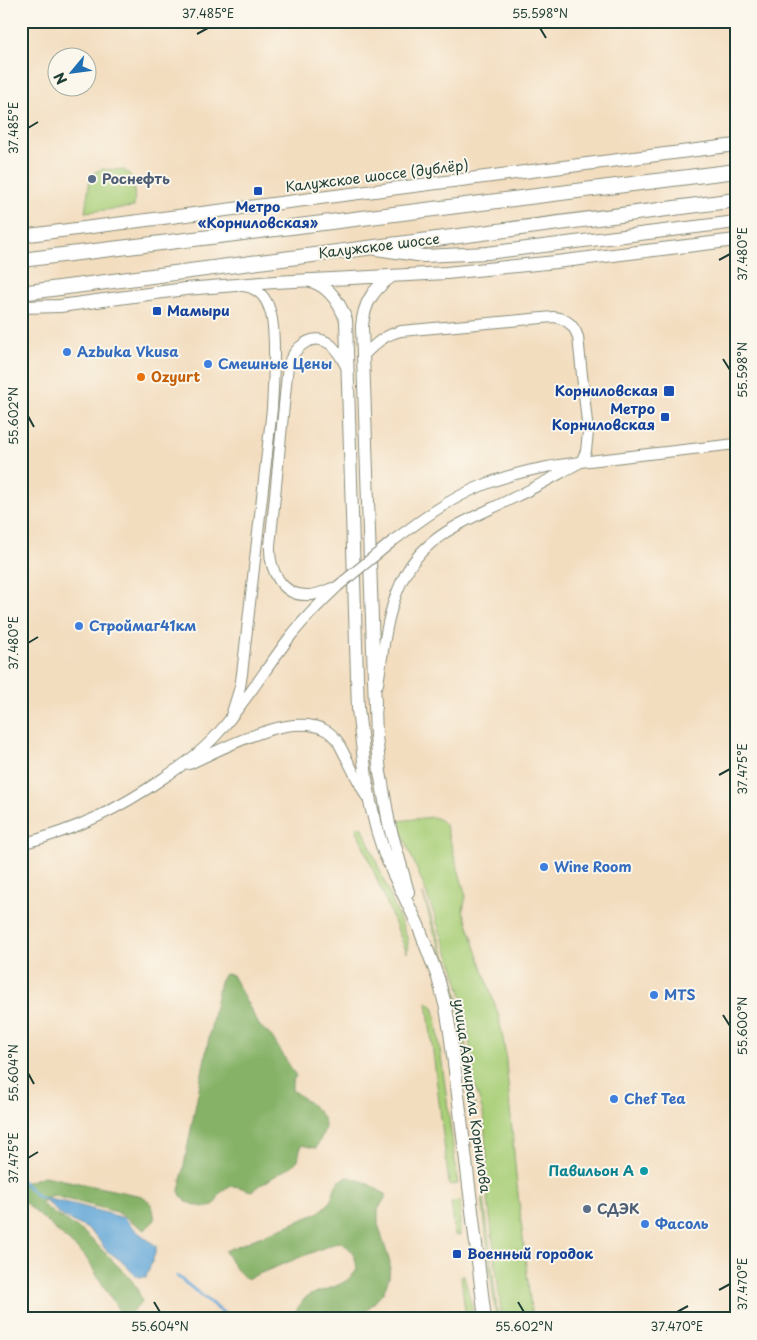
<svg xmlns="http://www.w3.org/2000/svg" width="757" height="1340" font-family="'Playpen Sans',sans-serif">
<rect width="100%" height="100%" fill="#fbf7ec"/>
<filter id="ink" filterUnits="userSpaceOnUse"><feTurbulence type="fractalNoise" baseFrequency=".02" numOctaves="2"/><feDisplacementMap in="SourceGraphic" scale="10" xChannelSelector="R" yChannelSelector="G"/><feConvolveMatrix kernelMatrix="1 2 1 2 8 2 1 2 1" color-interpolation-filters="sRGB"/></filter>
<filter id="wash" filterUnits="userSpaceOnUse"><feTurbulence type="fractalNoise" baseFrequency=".0096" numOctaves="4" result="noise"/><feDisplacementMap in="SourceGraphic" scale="20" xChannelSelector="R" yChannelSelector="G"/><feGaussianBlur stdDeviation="1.12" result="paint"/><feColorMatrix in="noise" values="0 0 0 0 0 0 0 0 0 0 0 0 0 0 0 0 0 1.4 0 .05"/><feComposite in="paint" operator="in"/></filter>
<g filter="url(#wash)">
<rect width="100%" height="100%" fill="#f3ddbf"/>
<path fill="#a9cf78" stroke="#648656" d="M 102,169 C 109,170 117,169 123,170 C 136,174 135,196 134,207 L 85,212 L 90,178 L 95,172 Z
M 433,817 C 439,819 443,821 446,827 L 466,896 L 463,910 L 499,1017 L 505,1050 L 516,1176 L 532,1319 L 502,1319 L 486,1182 L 487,1156 L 483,1112 L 474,1083 L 468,1028 L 464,1003 L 455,972 L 423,884 L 397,821 Z
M 362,826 L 408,940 L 407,953 L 356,828 Z
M 423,894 L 451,973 L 460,1004 L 464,1029 L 470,1084 L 476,1111 L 469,1084 L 458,1004 L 450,974 L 433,929 Z
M 427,1002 L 433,1007 L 436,1018 L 458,1184 L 449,1185 Z
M 482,1198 L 484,1198 L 498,1319 L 496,1319 Z
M 460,1201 L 460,1235 L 455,1235 L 451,1202 Z
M 461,1276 L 464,1276 L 471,1302 L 474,1319 L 466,1319 Z"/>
<path fill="#86b268" stroke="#52784e" d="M 225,974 L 232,975 L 259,1025 L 272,1037 L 296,1076 L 292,1082 L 292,1090 C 301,1097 325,1112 325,1125 C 325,1132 319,1142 316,1148 L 301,1145 L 298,1160 L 293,1165 L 251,1191 C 244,1189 234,1184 228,1187 C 211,1195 223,1215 193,1204 C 185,1201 182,1199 179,1191 L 220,981 Z
M 44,1176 L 142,1196 L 152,1204 L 155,1220 L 145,1230 L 117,1212 L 51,1195 L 41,1203 C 54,1215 69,1222 83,1232 C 92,1239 100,1248 108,1256 C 124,1273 135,1278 142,1302 L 124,1319 L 85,1256 L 21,1199 L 21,1184 Z
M 348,1177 L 365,1182 L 385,1194 L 385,1198 L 378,1210 L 378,1224 L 390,1263 L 389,1278 L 383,1293 L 359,1319 L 292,1319 C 296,1312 301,1300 308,1296 C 325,1288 347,1287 357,1269 C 355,1254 352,1247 338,1242 L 246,1279 L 235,1268 L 225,1251 L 316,1214 C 320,1211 326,1207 329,1203 C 337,1190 331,1183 348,1177 Z"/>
<path fill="#64a7d8" stroke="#427286" d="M 38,1197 L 77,1205 L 124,1218 L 139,1233 L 156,1246 L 156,1251 L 146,1277 L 140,1277 L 135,1275 L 119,1259 L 106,1250 L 96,1236 L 88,1229 L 59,1214 L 48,1202 Z"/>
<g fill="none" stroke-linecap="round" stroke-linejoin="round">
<path stroke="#64a7d8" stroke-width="3" d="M 21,1180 L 38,1197 L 41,1198
M 177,1276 L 231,1319"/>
</g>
</g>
<g filter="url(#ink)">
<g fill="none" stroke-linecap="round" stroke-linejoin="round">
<g stroke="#898d7a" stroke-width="12">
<path id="minor" d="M 363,356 C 375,344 384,335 401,331 L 553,317 C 566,318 574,325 578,337 L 588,432 L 586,451 L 581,462 C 560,473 539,486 517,496 C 477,517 429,531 406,573 C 387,607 384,646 378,684
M 394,540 C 421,520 449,499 481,486 C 523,468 569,463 615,458 C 655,453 695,449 736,444
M 332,588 C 325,591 317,595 309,595 C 282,597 269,570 270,546 L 288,365 C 294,348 312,331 330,344 C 338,350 343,361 348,370
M 230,719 L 240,687 L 242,674 L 272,409 C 273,391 274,373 274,354 C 274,330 275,289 243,286
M 189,764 C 223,749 289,711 325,730 C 330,732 333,736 337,740 L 366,796
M 21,844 C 76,830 119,809 165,777 C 185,764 205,749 220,731 C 247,700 268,665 293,633 C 307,616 322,601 338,586"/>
</g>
<g stroke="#898d7a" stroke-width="14">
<path id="major" d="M 21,236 L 736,145
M 376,249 L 424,256 L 487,253 L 736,222
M 392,276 C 373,289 364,303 362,326 L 376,736 L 380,772 L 389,824 L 408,892
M 307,280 C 328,284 339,301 346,320 L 358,709 L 366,778 L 370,802 L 377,830 L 384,852 L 394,875 L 418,925 L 438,978 L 446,1008 L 450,1032 L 457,1086 L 485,1319
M 21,307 L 60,306 L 185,289 L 275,282 L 446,273 L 556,262 L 736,240"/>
</g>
<g stroke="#898d7a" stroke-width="16">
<path id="highway" d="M 21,260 L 227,235 L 736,171
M 21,293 L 736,200"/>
</g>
<use href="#minor" stroke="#fff" stroke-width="10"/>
<use href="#major" stroke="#fff" stroke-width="12"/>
<use href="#highway" stroke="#fff" stroke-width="14"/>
<g stroke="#898d7a" stroke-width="12" stroke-linecap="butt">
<path id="minor-bridge" d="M 338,586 L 394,540"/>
</g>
<use href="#minor-bridge" stroke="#fff" stroke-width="10"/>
</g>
</g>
<path fill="none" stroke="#1f3d34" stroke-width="2" d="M 540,28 L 546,38M 197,34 L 208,28M 28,128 L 38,122M 719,260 L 730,254M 723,359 L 730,370M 28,416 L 34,427M 28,643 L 38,637M 719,775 L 730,769M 723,1015 L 730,1026M 28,1073 L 34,1084M 28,1158 L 38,1152M 719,1290 L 730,1284M 154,1302 L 160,1312M 518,1302 L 524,1312M 677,1312 L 688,1306"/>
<g fill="#5c6f8a" stroke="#fbf7ec" stroke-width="2">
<circle cx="92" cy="179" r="5"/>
<circle cx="587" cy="1209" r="5"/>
</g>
<g fill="#1a4fb4" stroke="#fbf7ec" stroke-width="2">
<rect x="253" y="186" width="10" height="10" rx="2.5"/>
<rect x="152" y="306" width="10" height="10" rx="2.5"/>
<rect x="663" y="385" width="12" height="12" rx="2.5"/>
<rect x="660" y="412" width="10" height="10" rx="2.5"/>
<rect x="452" y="1249" width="10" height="10" rx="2.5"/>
</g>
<g fill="#3f7fe0" stroke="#fbf7ec" stroke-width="2">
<circle cx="67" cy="352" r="5"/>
<circle cx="208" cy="364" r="5"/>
<circle cx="79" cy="626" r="5"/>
<circle cx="544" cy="867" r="5"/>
<circle cx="654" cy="995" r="5"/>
<circle cx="614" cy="1099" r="5"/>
<circle cx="645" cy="1224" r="5"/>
</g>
<circle fill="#e8710a" stroke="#fbf7ec" stroke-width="2" cx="141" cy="377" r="5"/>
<circle fill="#0f9aa8" stroke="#fbf7ec" stroke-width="2" cx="644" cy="1171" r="5"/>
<g text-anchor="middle" stroke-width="4" stroke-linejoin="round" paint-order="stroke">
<g font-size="14" fill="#1f3d34" stroke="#fbf7ec">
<text transform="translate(377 176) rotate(-7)" y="5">Калужское шоссе (дублёр)</text>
<text transform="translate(379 246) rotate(-7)" y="5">Калужское шоссе</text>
<text transform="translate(472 1096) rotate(82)" y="5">улица Адмирала Корнилова</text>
</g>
<g font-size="14" font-weight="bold" fill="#4e5e75" stroke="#fbf7ec" text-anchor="start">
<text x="102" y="184">Роснефть</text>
<text x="597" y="1214">СДЭК</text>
</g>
<g font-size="14" font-weight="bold" fill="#164399" stroke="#fbf7ec" text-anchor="start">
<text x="258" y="212" text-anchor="middle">Метро<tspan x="258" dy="16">«Корниловская»</tspan></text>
<text x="167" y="316">Мамыри</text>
<text x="658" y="396" text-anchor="end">Корниловская</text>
<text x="655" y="414" text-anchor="end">Метро<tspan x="655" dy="16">Корниловская</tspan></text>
<text x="467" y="1259">Военный городок</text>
</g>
<g font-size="14" font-weight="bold" fill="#366cbe" stroke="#fbf7ec" text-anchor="start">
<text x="77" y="357">Azbuka Vkusa</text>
<text x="218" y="369">Смешные Цены</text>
<text x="89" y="631">Строймаг41км</text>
<text x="554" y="872">Wine Room</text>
<text x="664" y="1000">MTS</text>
<text x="624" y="1104">Chef Tea</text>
<text x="655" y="1229">Фасоль</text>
</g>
<g font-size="14" font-weight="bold" fill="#c56008" stroke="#fbf7ec" text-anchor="start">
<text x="151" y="382">Ozyurt</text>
</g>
<g font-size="14" font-weight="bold" fill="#0d838f" stroke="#fbf7ec" text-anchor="end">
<text x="634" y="1176">Павильон А</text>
</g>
</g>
<rect width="757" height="1340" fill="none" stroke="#fbf7ec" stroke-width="55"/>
<g transform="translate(72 72) rotate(241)"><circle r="24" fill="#fbf7ec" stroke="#a3ada2"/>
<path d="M0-4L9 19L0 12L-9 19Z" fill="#1f6fb2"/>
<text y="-8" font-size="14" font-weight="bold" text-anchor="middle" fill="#1f3d34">N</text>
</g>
<rect x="28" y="28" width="702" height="1284" fill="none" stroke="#1f3d34" stroke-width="2"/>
<g font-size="12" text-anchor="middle" fill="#1f3d34">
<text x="208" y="18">37.485°E</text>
<text x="540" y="18">55.598°N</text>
<text transform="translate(14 128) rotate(-90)" y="4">37.485°E</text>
<text transform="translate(743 254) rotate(-90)" y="4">37.480°E</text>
<text transform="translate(743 370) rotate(-90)" y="4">55.598°N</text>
<text transform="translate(14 416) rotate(-90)" y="4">55.602°N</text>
<text transform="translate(14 643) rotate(-90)" y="4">37.480°E</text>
<text transform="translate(743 769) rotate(-90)" y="4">37.475°E</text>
<text transform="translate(743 1026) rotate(-90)" y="4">55.600°N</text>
<text transform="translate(14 1073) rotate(-90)" y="4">55.604°N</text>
<text transform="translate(14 1158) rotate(-90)" y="4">37.475°E</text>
<text transform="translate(743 1284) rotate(-90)" y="4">37.470°E</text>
<text x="160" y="1331">55.604°N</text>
<text x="524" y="1331">55.602°N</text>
<text x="677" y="1331">37.470°E</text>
</g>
</svg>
